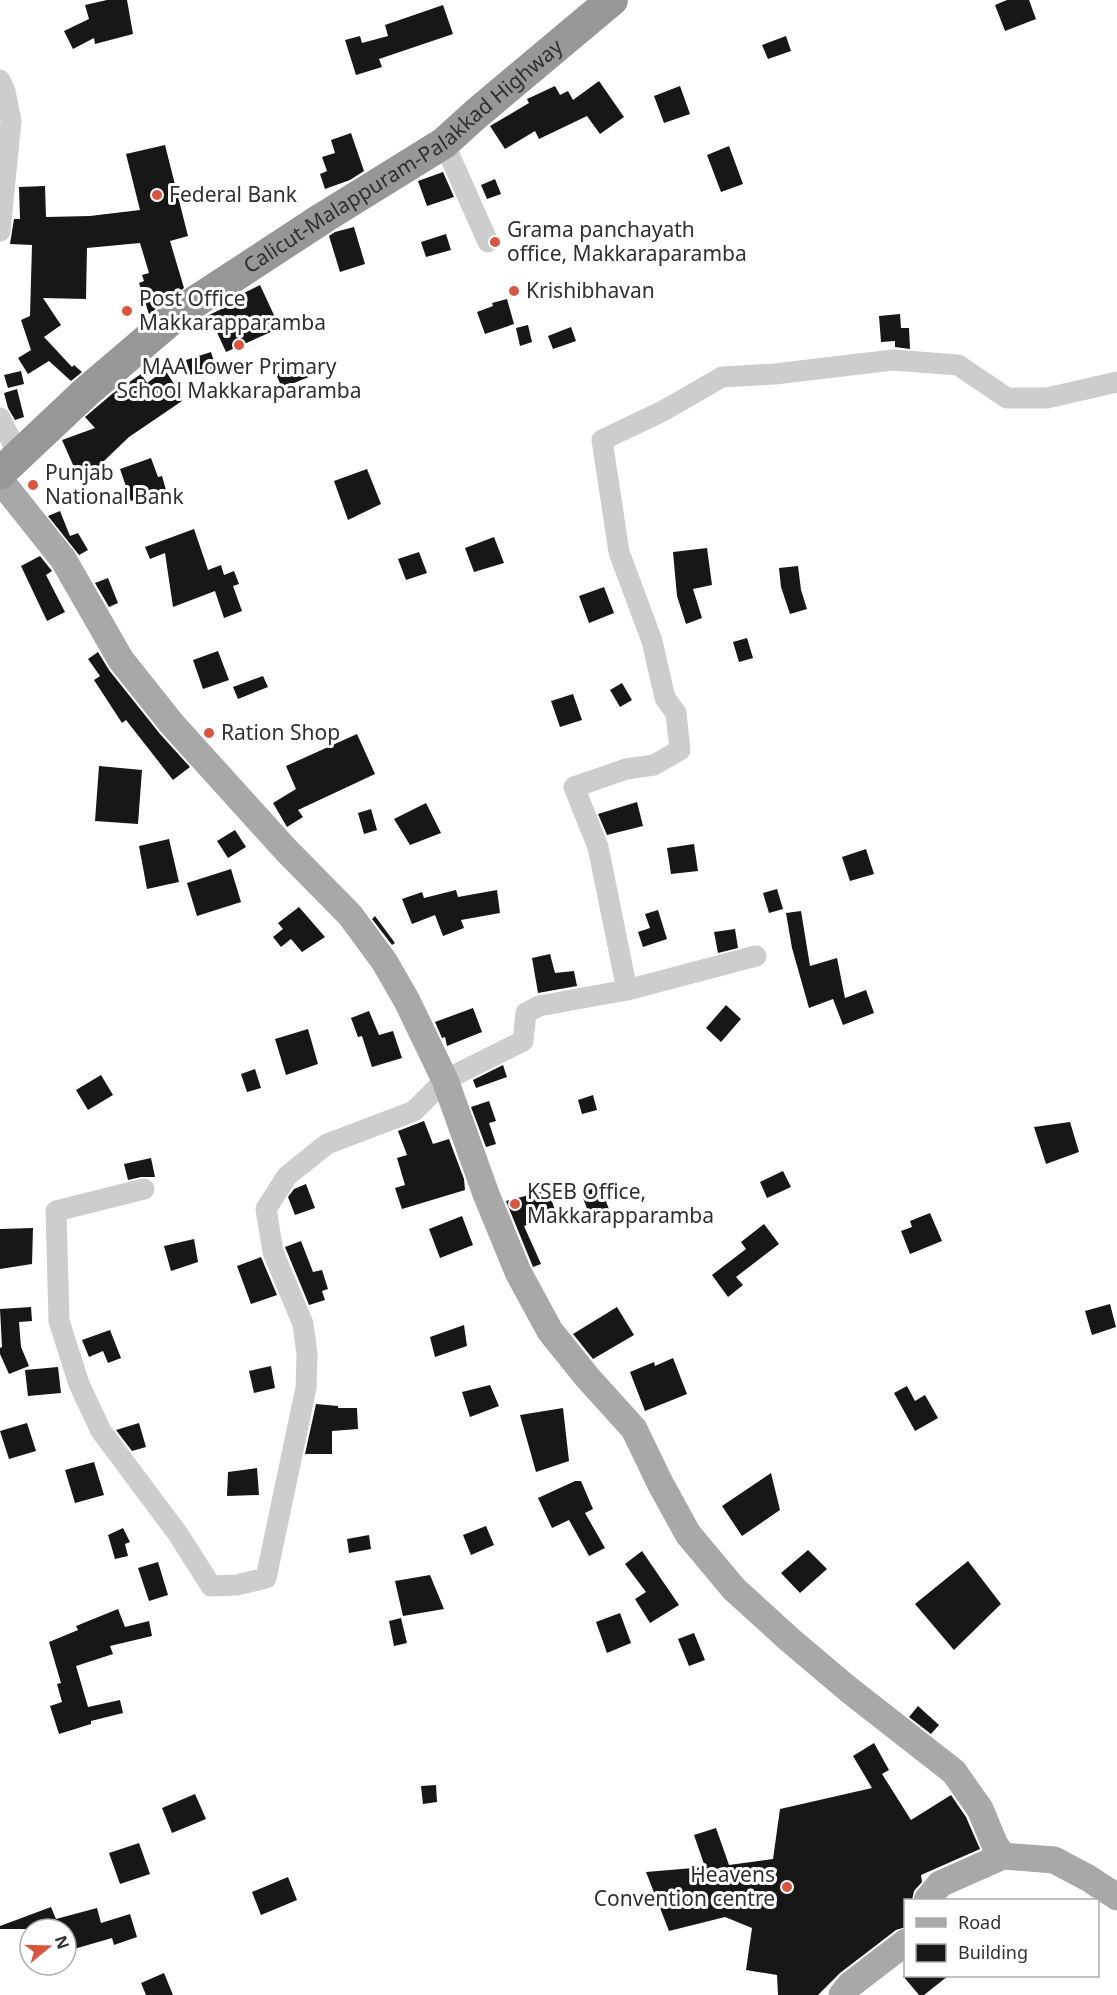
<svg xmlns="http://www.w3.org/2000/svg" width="1117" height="1995" font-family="'Noto Sans',sans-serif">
<rect width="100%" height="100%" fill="#fff"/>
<path fill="#171717" d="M 107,0 L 127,0 L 133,34 L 95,44 L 94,38 L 73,49 L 64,31 L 89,19 L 85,5 Z
M 1007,0 L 1029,0 L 1036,19 L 1005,31 L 995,5 Z
M 443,5 L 453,34 L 379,59 L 382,67 L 356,75 L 345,40 L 360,36 L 362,43 L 388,36 L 385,25 Z
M 786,36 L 791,51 L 768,59 L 762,45 Z
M 599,81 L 624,117 L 600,134 L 587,116 L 539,139 L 535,131 L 505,149 L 490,126 L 529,103 L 527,99 L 555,86 L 560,95 L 568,91 L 573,100 Z
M 680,86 L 690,114 L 664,123 L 654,96 Z
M 351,133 L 364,171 L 350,180 L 325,189 L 320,174 L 327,171 L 322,157 L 335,153 L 331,140 Z
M 165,145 L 188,236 L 170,241 L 184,288 L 149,314 L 139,283 L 144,281 L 142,275 L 149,273 L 140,243 L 87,248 L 86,299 L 43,298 L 61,325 L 44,337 L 72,367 L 74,365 L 82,372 L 71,381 L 49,361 L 28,374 L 18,358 L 31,350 L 21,320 L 30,316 L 32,245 L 10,244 L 14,219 L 20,219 L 19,187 L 45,186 L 46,217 L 90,216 L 140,210 L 126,154 Z
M 729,146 L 743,184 L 721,192 L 707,155 Z
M 443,172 L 454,197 L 427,206 L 418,181 Z
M 495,179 L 501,194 L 487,199 L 481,185 Z
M 354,227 L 365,264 L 340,272 L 329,236 L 335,232 Z
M 446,234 L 451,250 L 426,257 L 421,242 Z
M 260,285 L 280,328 L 226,352 L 209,315 L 236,302 L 234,298 Z
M 507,299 L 514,324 L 485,334 L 477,312 L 493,306 L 492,303 Z
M 900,314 L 901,328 L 909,328 L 910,349 L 895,347 L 895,341 L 881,342 L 879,316 Z
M 528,325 L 532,342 L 520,346 L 516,328 Z
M 571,327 L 576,341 L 553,349 L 548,336 Z
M 211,352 L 216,368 L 190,375 L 186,360 Z
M 311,360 L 316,374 L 282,388 L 276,374 Z
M 165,370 L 182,396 L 182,401 L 129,437 L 81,483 L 62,440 L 95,428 L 85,417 L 112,394 L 141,374 L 147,383 Z
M 21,371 L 24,384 L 8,388 L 4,375 Z
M 17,389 L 24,417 L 15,420 L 8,408 L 4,393 Z
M 151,458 L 158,477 L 162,476 L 166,490 L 131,501 L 120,469 Z
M 367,469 L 381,504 L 348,520 L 334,481 Z
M 60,511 L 70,536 L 78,533 L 88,550 L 79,555 L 48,516 Z
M 194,529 L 208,570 L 221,565 L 224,575 L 234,571 L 239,584 L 233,586 L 242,611 L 224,618 L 215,591 L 173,607 L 165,553 L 150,559 L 145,547 Z
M 494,537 L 504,563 L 474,572 L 465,548 Z
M 707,548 L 712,585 L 693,589 L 702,618 L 686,624 L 677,596 L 673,552 Z
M 419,552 L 427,573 L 406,580 L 398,559 Z
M 40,556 L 52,571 L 46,575 L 65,612 L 47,621 L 21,566 Z
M 798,566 L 801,590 L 807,609 L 790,614 L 781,587 L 779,568 Z
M 108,578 L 118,603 L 109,607 L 95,583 Z
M 604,587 L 614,613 L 589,623 L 579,596 Z
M 747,638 L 753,658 L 739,662 L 733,642 Z
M 218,651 L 229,680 L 203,689 L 193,660 Z
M 98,652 L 109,670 L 160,734 L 190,767 L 173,780 L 126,720 L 122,723 L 94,680 L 100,676 L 88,659 Z
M 263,676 L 268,687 L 238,699 L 233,687 Z
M 622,683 L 632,700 L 620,707 L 610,690 Z
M 573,694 L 582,720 L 560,727 L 551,701 Z
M 357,734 L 375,774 L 298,810 L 303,817 L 287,827 L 273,803 L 296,789 L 286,766 Z
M 99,766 L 142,770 L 138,824 L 95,821 Z
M 637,802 L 643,826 L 607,835 L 598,814 Z
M 426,803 L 441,833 L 410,845 L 394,819 Z
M 371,809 L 377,830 L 364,834 L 358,813 Z
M 235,830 L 246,847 L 228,858 L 217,841 Z
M 169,839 L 179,882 L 147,889 L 139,846 Z
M 694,844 L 698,871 L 671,874 L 667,848 Z
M 866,849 L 874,874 L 850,881 L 842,857 Z
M 231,869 L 241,902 L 197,916 L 187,883 Z
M 777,889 L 783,909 L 769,913 L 763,893 Z
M 456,890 L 458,897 L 497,890 L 500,913 L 461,920 L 464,928 L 443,936 L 435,915 L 412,924 L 402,899 L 422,892 L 424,898 Z
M 299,907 L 325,937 L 302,952 L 291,939 L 281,947 L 273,937 L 283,929 L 278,923 Z
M 658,910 L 667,939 L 643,947 L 638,932 L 650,928 L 645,914 Z
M 801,911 L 810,966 L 837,958 L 845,998 L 866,990 L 874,1013 L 843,1025 L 833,999 L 809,1008 L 792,948 L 786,913 Z
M 375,916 L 395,943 L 392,945 L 372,919 Z
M 735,929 L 738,948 L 718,953 L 714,932 Z
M 550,954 L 555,973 L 574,971 L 577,986 L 538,993 L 532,958 Z
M 726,1005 L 741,1019 L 721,1042 L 706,1028 Z
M 473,1008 L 482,1032 L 447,1046 L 445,1037 L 442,1038 L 435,1022 Z
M 369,1011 L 379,1035 L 393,1031 L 402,1058 L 372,1067 L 362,1036 L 358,1037 L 351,1018 Z
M 308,1029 L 318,1064 L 286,1075 L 275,1039 Z
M 503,1065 L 507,1077 L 476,1088 L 473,1080 Z
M 255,1069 L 261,1088 L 247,1092 L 241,1074 Z
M 101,1075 L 113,1095 L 88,1110 L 76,1090 Z
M 593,1095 L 597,1110 L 582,1114 L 578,1100 Z
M 489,1101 L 496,1121 L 489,1123 L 496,1144 L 486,1147 L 471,1107 Z
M 424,1121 L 433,1144 L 449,1139 L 464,1179 L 465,1190 L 402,1209 L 395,1188 L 405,1185 L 397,1158 L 407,1155 L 398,1131 Z
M 1070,1122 L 1079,1152 L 1046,1164 L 1034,1127 Z
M 151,1158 L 155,1177 L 141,1177 L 128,1180 L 124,1164 Z
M 783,1171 L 791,1187 L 767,1198 L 760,1182 Z
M 306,1184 L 315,1208 L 295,1215 L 288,1197 L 294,1189 Z
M 600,1186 L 612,1217 L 593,1224 L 581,1193 Z
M 548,1190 L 556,1213 L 526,1222 L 527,1225 L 524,1226 L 541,1264 L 533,1267 L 506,1201 Z
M 930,1213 L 942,1241 L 910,1254 L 901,1231 L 912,1227 L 910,1221 Z
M 462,1216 L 473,1245 L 440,1258 L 429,1229 Z
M 764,1224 L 779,1244 L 736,1277 L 743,1285 L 728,1297 L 712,1275 L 746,1249 L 741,1242 Z
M 33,1228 L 32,1264 L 0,1269 L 0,1229 Z
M 194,1239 L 198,1262 L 171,1271 L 164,1246 Z
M 301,1241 L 313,1272 L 322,1270 L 328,1289 L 322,1291 L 325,1300 L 309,1305 L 285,1247 Z
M 261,1257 L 277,1295 L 251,1304 L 237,1266 Z
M 1110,1304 L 1116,1327 L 1092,1335 L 1085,1311 Z
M 31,1307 L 32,1321 L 19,1322 L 21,1347 L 29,1366 L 9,1374 L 0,1354 L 0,1348 L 2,1347 L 0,1309 Z
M 617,1307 L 634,1335 L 593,1359 L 573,1334 Z
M 464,1325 L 467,1346 L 435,1357 L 430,1337 Z
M 110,1330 L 121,1358 L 108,1363 L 103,1351 L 89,1357 L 82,1340 Z
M 673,1358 L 687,1394 L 645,1411 L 630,1372 L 654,1362 L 655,1366 Z
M 271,1366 L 275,1388 L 254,1393 L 249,1371 Z
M 58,1367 L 61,1393 L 28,1396 L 25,1370 Z
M 490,1385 L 499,1406 L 470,1417 L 462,1392 Z
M 907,1386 L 915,1401 L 925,1395 L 938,1418 L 915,1431 L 894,1393 Z
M 316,1404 L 338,1406 L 338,1408 L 357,1408 L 358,1429 L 332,1431 L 332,1454 L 305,1454 Z
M 563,1408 L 569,1461 L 536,1472 L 520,1415 Z
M 27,1423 L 36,1451 L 9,1459 L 0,1431 Z
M 139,1423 L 146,1447 L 132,1451 L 116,1430 Z
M 94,1462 L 104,1495 L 75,1503 L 65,1470 Z
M 257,1468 L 259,1495 L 227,1496 L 228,1472 Z
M 771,1473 L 780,1510 L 742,1536 L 722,1506 Z
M 575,1481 L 581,1481 L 593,1509 L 585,1513 L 605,1548 L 589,1556 L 569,1520 L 552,1528 L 538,1498 Z
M 486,1526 L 494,1545 L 471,1555 L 463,1535 Z
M 123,1528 L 130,1542 L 125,1544 L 128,1556 L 115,1559 L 108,1535 Z
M 369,1535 L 371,1549 L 349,1553 L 347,1539 Z
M 808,1550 L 827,1569 L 800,1593 L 781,1573 Z
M 642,1551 L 679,1605 L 650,1623 L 635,1599 L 646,1592 L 625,1564 Z
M 968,1561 L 1001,1604 L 954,1650 L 915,1604 Z
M 158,1562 L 168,1595 L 149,1601 L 138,1568 Z
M 430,1575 L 444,1609 L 403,1616 L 395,1581 Z
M 118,1609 L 125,1627 L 149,1621 L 152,1636 L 110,1646 L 113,1654 L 76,1666 L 88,1707 L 120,1700 L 123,1713 L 91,1721 L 91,1724 L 59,1734 L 50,1706 L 62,1702 L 57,1684 L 61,1683 L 49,1642 L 78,1630 L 76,1626 Z
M 620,1613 L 631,1643 L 607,1653 L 596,1622 Z
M 401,1618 L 407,1643 L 394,1646 L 389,1621 Z
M 694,1633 L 705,1660 L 689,1666 L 678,1639 Z
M 918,1706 L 939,1725 L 931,1734 L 909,1717 Z
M 874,1743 L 889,1770 L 882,1774 L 911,1820 L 951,1795 L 966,1817 L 980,1849 L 921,1875 L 922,1882 L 914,1891 L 912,1900 L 906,1900 L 906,1927 L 896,1930 L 840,1973 L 818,1995 L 778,1995 L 777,1975 L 746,1970 L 752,1928 L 725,1917 L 669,1931 L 646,1872 L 705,1867 L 694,1835 L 716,1828 L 729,1865 L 773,1859 L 780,1809 L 872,1788 L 853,1756 Z
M 436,1785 L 437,1802 L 423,1804 L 421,1786 Z
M 195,1794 L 206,1819 L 172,1833 L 162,1808 Z
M 139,1843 L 150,1874 L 120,1884 L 109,1853 Z
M 288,1877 L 297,1900 L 261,1915 L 252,1892 Z
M 51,1907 L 56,1919 L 97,1908 L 101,1923 L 130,1914 L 137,1937 L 114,1945 L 112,1938 L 74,1949 L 73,1946 L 66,1949 L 66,1929 L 0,1929 L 0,1926 Z
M 164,1973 L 173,1995 L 146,1995 L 141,1983 Z
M 903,1976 L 948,1976 L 924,1995 L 919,1995 Z"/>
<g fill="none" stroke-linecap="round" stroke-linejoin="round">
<path stroke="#cdcdcd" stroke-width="21" d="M 0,80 L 5,91 L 11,121 L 0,231
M 444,143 L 488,242
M 0,418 L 18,454
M 627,990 L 756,956
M 144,1189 L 56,1211 L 59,1321 L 79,1384 L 101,1431 L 178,1534 L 211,1586 L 237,1585 L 266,1578 L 306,1388 L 307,1354 L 303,1324 L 273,1252 L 266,1209 L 287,1176 L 327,1144 L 414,1111 L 445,1080 L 523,1041 L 526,1013 L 539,1006 L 627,990 L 598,847 L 574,787 L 626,769 L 654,765 L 680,750 L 676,713 L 665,698 L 652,641 L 619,552 L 602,440 L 663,411 L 722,377 L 775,374 L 893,360 L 958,365 L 1007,398 L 1047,398 L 1117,382"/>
<path stroke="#a8a8a8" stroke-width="27" d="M 0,480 L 63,559 L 121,660 L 172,724 L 286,850 L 350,915 L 384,961 L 407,1001 L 445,1080 L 486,1194 L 518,1272 L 550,1331 L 587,1377 L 634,1429 L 660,1483 L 688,1534 L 734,1589 L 790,1640 L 848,1689 L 954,1772 L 980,1809 L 995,1845 L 1003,1856
M 927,1900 L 940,1884 L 1003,1856 L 1054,1860 L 1088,1878 L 1117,1897
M 842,1995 L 850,1985 L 906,1942"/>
<path stroke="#979797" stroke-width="32" id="s1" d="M 0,473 L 86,392 L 181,311 L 323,218 L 444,143 L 476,114 L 612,0"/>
</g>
<g fill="#d85640" stroke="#fff" stroke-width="2">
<circle cx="157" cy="195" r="6"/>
<circle cx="495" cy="242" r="6"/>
<circle cx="514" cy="291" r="6"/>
<circle cx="127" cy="311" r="6"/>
<circle cx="239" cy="345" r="6"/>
<circle cx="33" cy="485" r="6"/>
<circle cx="209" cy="733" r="6"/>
<circle cx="515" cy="1204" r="6"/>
<circle cx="787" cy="1887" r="6"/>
</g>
<g text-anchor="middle" stroke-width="6" stroke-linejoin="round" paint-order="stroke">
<g font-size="21" fill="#303030" stroke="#fff">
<text dy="7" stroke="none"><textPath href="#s1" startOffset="514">Calicut-Malappuram-Palakkad Highway</textPath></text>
</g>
<g font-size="21" fill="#303030" stroke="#fff" text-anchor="start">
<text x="169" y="202">Federal Bank</text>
<text x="507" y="237">Grama panchayath<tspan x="507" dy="24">office, Makkaraparamba</tspan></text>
<text x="526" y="298">Krishibhavan</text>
<text x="139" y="306">Post Office<tspan x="139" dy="24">Makkarapparamba</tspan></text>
<text x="239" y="374" text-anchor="middle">MAA Lower Primary<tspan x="239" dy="24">School Makkaraparamba</tspan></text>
<text x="45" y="480">Punjab<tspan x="45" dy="24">National Bank</tspan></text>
<text x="221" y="740">Ration Shop</text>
<text x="527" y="1199">KSEB Office,<tspan x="527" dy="24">Makkarapparamba</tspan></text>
<text x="775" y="1882" text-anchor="end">Heavens<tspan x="775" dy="24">Convention centre</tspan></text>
</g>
</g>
<rect x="904" y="1899" width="195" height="78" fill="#ffffff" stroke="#acacac" stroke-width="1.5"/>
<rect x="916" y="1918" width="30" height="9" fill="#a8a8a8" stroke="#acacac" stroke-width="1.5"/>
<text x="958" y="1929" font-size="18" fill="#303030">Road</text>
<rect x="916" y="1944" width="30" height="18" fill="#171717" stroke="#acacac" stroke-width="1.5"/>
<text x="958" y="1959" font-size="18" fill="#303030">Building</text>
<g transform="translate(48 1947) rotate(71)"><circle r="28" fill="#ffffff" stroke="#acacac" stroke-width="1.5"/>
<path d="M0-4.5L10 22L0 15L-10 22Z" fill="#d85640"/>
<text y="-9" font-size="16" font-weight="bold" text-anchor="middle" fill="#303030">N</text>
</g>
</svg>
